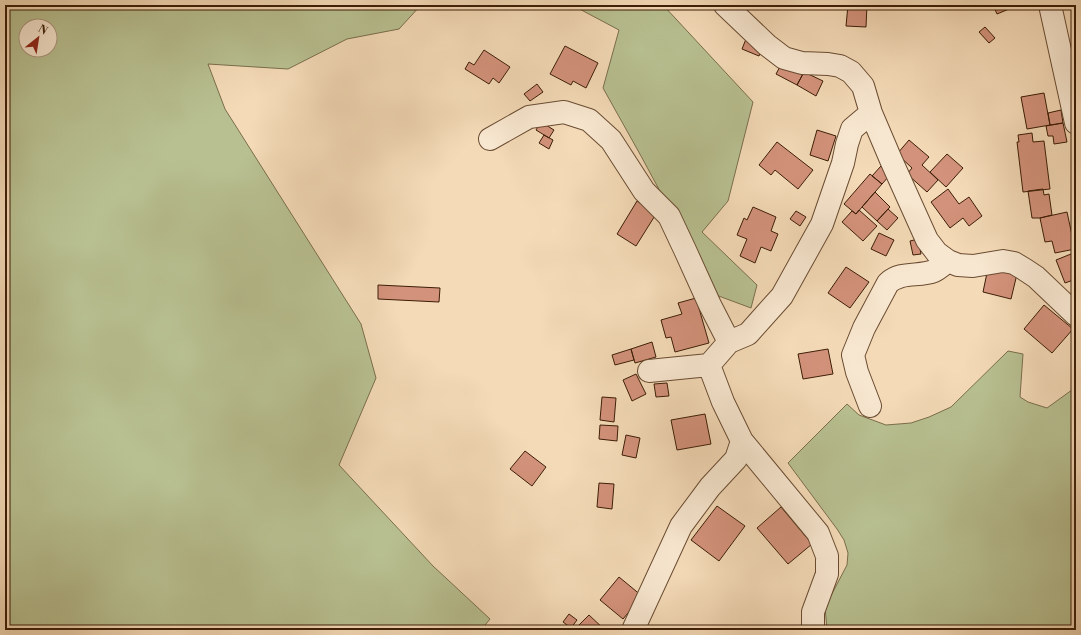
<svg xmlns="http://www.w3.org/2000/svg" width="1081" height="635" font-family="'Libre Bodoni',serif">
<rect width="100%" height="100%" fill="#f4dab7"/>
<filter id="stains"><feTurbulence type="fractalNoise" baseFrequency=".005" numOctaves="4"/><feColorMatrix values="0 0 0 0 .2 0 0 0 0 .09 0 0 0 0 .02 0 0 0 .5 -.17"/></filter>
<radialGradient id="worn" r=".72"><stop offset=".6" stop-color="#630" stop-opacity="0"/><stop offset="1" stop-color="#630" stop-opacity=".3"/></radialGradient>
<path fill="#b8c091" stroke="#7a6e4c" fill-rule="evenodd" d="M 5,5 L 421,5 L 399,29 L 347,39 L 288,69 L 208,64 L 225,109 L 361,324 L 376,378 L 339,465 L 433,566 L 490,619 L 481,630 L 5,630 ZM 26,26 L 50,26 L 50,50 L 26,50 Z
M 572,5 L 663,5 L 753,102 L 728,201 L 702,232 L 757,285 L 751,308 L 716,295 L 641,156 L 603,88 L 619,30 Z
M 1008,351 L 1023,354 L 1020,397 L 1028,402 L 1047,408 L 1076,387 L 1076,630 L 827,630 L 825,607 L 847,565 L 848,553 L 844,540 L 837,529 L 788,463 L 847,404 L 859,415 L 886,425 L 911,423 L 929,417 L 951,407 Z"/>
<path fill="#d3927b" stroke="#3c1d06" d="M 848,5 L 867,5 L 866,27 L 846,26 Z
M 993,5 L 1007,5 L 1009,9 L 997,14 Z
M 985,27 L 995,38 L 989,43 L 979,32 Z
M 746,39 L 763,46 L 759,56 L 742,49 Z
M 565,46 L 598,63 L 586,88 L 573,81 L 571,85 L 550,74 Z
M 484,50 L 510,67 L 499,83 L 493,78 L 489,84 L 465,69 L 469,62 L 474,65 Z
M 783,61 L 804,72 L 797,85 L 776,74 Z
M 804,72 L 823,81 L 816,96 L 797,85 Z
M 537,84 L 543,92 L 530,101 L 524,94 Z
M 1044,93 L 1050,125 L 1027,129 L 1021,97 Z
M 1061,110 L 1063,123 L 1050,125 L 1048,113 Z
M 541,122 L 554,130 L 549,138 L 536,130 Z
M 1063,123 L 1067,142 L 1054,144 L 1053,136 L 1048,136 L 1046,126 Z
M 817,130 L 836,136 L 828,161 L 810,155 Z
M 1032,133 L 1033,142 L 1044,141 L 1050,189 L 1023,192 L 1017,142 L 1019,142 L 1018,135 Z
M 544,135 L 553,140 L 549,149 L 539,143 Z
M 909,140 L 929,157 L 922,165 L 938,180 L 927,192 L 907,174 L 912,168 L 897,154 Z
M 777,142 L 813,170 L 798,189 L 775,170 L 771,175 L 759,165 Z
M 947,154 L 963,168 L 946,187 L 930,172 Z
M 881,166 L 889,176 L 882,184 L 872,176 Z
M 870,174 L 882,184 L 856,214 L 844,204 Z
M 948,189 L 959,204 L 969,197 L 982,216 L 969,226 L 963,218 L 950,228 L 931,202 Z
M 1043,189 L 1044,195 L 1049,194 L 1052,215 L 1040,218 L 1032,218 L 1028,191 Z
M 875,192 L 890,207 L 877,221 L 862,207 Z
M 637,201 L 656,214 L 636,246 L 617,234 Z
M 753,207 L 776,217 L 771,231 L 778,234 L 771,251 L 761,247 L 755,263 L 740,256 L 747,239 L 737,235 L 744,218 L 747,220 Z
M 888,209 L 898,218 L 887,230 L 877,221 Z
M 859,210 L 877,226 L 863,241 L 842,222 L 852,211 L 856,214 Z
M 796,211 L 806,217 L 800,226 L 790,219 Z
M 1067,212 L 1075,249 L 1055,253 L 1052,241 L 1045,242 L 1040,218 Z
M 879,233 L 894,240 L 886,256 L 871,249 Z
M 918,239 L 921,254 L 913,255 L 910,241 Z
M 1076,252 L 1076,279 L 1065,283 L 1056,260 Z
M 846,267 L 869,282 L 850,308 L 828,293 Z
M 988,268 L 1017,274 L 1011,299 L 983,292 Z
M 378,285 L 440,288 L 439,302 L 378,299 Z
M 696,298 L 709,343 L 675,352 L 671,337 L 666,338 L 661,320 L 682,314 L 678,303 Z
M 1044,305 L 1073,329 L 1052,353 L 1024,329 Z
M 652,342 L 656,357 L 635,363 L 631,349 Z
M 631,349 L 634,360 L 615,365 L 612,355 Z
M 828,349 L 833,374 L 803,379 L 798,354 Z
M 636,374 L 646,394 L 632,401 L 623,380 Z
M 667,383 L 669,396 L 656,397 L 654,384 Z
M 602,397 L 616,398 L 614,422 L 600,420 Z
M 705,414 L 711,444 L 677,450 L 671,420 Z
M 600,425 L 618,426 L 617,441 L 599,439 Z
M 626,435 L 640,438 L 636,458 L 622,455 Z
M 525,451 L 546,467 L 532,486 L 510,469 Z
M 599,483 L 614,484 L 612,509 L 597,507 Z
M 717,506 L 745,526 L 719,561 L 691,540 Z
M 781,507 L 812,544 L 788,564 L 757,528 Z
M 619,577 L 642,596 L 623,619 L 600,600 Z
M 569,614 L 577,620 L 571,628 L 563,622 Z
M 589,615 L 605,630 L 583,630 L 578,626 Z"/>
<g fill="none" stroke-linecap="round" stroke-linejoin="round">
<g stroke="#6a4c32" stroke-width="24">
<path id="minor" d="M 725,5 L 767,45 L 784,58 L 802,63 L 828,64 L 840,66 L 851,72 L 863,86 L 871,113 L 891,160 L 927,240 L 937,253 L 948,261 L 958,265 L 973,266 L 1003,261 L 1014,263 L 1024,269 L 1036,277 L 1076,315
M 1050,5 L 1076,123
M 490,139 L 529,117 L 564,112 L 589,120 L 611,140 L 644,191 L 669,216 L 685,250 L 710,305 L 729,342
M 709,365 L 723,402 L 742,441 L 818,533 L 827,556 L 827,574 L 813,612 L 813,630
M 649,371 L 709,365 L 729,342 L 748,334 L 782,296 L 822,224 L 843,163 L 847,144 L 852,129 L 871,113
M 870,406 L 857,372 L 853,355 L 864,328 L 888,283 C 901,271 919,277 934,271 C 939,269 944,264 948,261
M 633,630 L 681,526 L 710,487 L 736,459 L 742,441"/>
</g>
<use href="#minor" stroke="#f8e7d0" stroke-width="22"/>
</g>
<rect width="1081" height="635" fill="none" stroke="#f4dab7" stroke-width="20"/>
<rect x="6" y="6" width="1069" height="623" fill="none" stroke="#3c1d06" stroke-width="2"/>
<rect x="10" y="10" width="1061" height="615" fill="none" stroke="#3c1d06"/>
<g transform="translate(38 38) rotate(30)"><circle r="19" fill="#f8e7d0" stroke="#ad967f"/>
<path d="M0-3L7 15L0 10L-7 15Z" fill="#8f2418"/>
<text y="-6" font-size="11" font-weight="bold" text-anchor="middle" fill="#3c1d06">N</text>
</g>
<rect width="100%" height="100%" filter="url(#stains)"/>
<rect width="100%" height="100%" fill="url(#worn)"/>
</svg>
